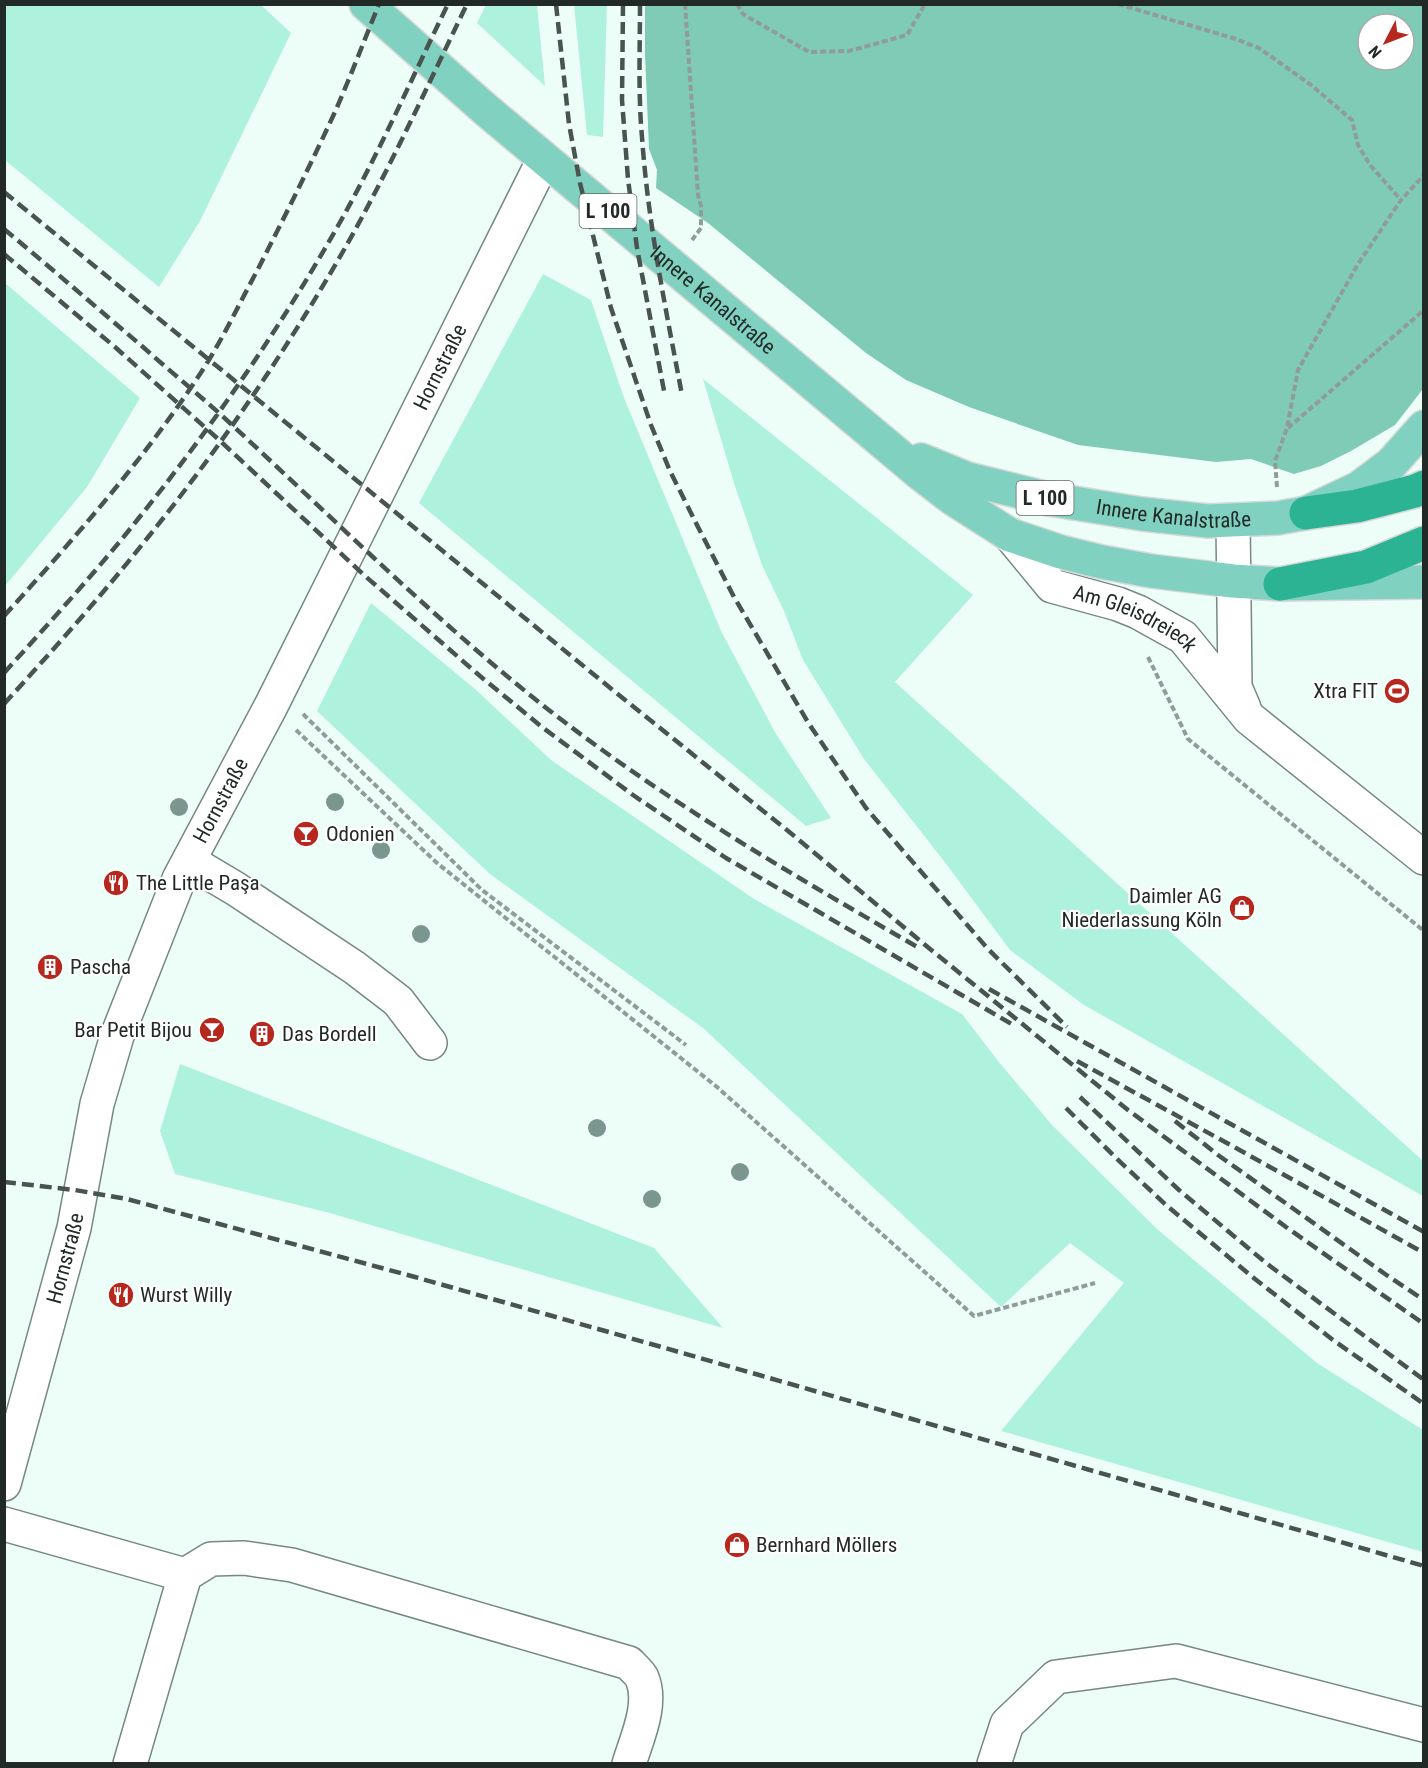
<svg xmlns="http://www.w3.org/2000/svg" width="1428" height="1768" font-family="'Roboto Condensed',sans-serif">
<rect width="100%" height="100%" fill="#edfef9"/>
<path fill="#aef1dc" d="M 4,5 L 261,5 L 291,33 L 200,221 L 159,287 L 5,160 Z
M 486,5 L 537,5 L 545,86 L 477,23 Z
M 574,5 L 607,5 L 603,137 L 587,135 Z
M 543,274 L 591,300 L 624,398 L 721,631 L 776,734 L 831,818 L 806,826 L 419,503 Z
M 5,283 L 140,398 L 87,487 L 5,586 Z
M 703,379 L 973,595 L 895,682 L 1423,1161 L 1423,1196 L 1084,1005 L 1010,950 L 944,861 L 864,759 L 803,660 L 784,611 L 762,565 L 734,483 Z
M 371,603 L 475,689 L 551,760 L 754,899 L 962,1014 L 998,1061 L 1052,1125 L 1157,1229 L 1317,1363 L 1423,1430 L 1423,1552 L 1001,1431 L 1124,1283 L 1070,1243 L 1001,1307 L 703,1028 L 490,874 L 317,711 Z
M 180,1064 L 654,1248 L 723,1328 L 330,1213 L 175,1174 L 160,1131 Z"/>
<path fill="#7fcbb5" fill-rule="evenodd" d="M 645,5 L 1423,5 L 1423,389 L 1395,425 L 1351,451 L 1321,466 L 1294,474 L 1251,459 L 1216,462 L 1078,445 L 969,407 L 906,380 L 866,353 L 708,223 L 656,188 L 657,170 L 649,149 L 645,54 ZM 1368,24 L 1404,24 L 1404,60 L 1368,60 Z"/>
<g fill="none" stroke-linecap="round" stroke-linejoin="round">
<g stroke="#758882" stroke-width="36">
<g id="minor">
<path d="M 1233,521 L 1235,687 L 1244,708"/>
<path id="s1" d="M 1010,535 L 1052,586 L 1118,604 L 1138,612 L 1183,637 L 1249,718 L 1424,858"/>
<path d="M 189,861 L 236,889 L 355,968 L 398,1001 L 430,1043"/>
<path id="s2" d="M 4,1484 L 74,1228 L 97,1104 L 117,1036 L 179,879 L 271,706 L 544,159"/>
<path d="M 4,1524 L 185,1575"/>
<path d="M 130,1764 L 185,1575 L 211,1559 L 244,1558 L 292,1565 L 629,1663 C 633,1668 639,1672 642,1678 C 653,1704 637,1738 629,1764"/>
<path d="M 994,1764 L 1007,1724 L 1056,1677 L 1176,1661 L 1424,1725"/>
</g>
</g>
<g stroke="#d7d9d8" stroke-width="36">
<g id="major">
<path id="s3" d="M 366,4 L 485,109 L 922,475 L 952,498 L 1010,535 L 1061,552 L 1102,562 L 1151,571 L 1233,581 L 1280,584 L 1424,582"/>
<path id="s4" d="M 921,460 L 968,479 L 1049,499 L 1142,514 L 1208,521 L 1278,518 L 1306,513 L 1359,488 L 1391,464 L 1424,427"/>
</g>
</g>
<g stroke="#d7d9d8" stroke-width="36">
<path id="highway" d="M 1306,513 L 1357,506 L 1415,491 L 1424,487
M 1280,584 L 1366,567 L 1424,543"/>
</g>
<path stroke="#8f9c98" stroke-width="4" stroke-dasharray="6 3" stroke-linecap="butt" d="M 685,4 L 698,195 L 701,206 L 701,228 L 692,240
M 737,4 L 743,14 L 809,52 L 849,51 L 907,35 L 925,4
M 1118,4 L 1236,39 L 1259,48 L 1311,85 L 1352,120 L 1358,145 L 1370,165 L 1401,200
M 1288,428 L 1424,310
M 1277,487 L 1275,461 L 1287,428 L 1298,370 L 1358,264 L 1401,200 L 1424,175
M 1148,657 L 1188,739 L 1424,931
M 303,714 L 482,890 L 686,1045
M 296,730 L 437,863 L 717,1087 L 974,1316 L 1095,1283"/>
<use href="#minor" stroke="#fff" stroke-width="33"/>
<use href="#major" stroke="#80d1bf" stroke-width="33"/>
<use href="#highway" stroke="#2cb394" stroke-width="33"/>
<path stroke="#495350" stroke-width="4.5" stroke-dasharray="12 6" stroke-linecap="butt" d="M 556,4 L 569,124 L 580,183 L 611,308 L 651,425 L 670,471 L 698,527 L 734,597 L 809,724 L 866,808 L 988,949 L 1067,1027
M 623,4 L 622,100 L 628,179 L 637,248 L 665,396
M 640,4 C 640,49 638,93 642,137 C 648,224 666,310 682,395
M 4,192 L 614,691 L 793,835 L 924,944 L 1128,1110 L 1286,1227 L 1424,1324
M 4,229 C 51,268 97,308 143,347 C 172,373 203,398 231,424 C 337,522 440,625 554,714 C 669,803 793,875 919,948
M 4,254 L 115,347 L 217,438 L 364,575 L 480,676 L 542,727 L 633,795 L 726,858 L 1015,1026
M 4,616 C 72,541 140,464 196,380 C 220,345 238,306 258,269 C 284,218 310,166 334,114 C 350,78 364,41 379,4
M 4,673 C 50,622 96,572 138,519 C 212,427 281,327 339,224 C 379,153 412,78 448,4
M 4,704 C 54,649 103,594 149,536 C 224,443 296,336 354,232 C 395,157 430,81 467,4
M 989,989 L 1424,1232
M 1077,1061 L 1236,1148 L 1424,1253
M 1080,1097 L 1179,1190 L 1266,1263 L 1424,1380
M 1066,1108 L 1115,1157 L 1166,1205 L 1255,1279 L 1333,1340 L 1424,1404
M 1175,1121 L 1218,1155 L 1385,1274 L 1424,1300
M 4,1182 L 75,1190 L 127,1199 L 415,1277 L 665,1348 L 1424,1566"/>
</g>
<g fill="#7a968e">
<circle cx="335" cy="802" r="9"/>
<circle cx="179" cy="807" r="9"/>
<circle cx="381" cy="850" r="9"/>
<circle cx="421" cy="934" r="9"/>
<circle cx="597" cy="1128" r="9"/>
<circle cx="740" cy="1172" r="9"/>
<circle cx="652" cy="1199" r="9"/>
</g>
<defs>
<g id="stadium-disc" transform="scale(1.35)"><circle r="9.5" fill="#b6271e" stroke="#fff"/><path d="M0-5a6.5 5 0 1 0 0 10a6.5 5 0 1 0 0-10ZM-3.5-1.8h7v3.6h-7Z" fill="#fff"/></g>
<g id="bar-disc" transform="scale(1.35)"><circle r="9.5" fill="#b6271e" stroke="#fff"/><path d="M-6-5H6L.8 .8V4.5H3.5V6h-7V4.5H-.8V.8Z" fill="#fff"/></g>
<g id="restaurant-disc" transform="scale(1.35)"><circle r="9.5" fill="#b6271e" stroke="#fff"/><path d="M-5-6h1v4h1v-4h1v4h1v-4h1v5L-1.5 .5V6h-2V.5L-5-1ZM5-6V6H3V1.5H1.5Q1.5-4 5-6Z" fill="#fff"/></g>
<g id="shop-disc" transform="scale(1.35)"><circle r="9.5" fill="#b6271e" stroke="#fff"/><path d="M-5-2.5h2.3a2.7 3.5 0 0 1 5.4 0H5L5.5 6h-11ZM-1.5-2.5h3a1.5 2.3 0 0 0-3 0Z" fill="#fff"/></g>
<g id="building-disc" transform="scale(1.35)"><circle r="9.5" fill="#b6271e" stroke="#fff"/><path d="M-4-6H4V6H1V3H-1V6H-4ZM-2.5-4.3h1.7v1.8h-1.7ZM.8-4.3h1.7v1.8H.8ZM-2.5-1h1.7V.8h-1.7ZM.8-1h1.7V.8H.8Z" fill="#fff"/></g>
</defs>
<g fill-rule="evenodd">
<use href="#stadium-disc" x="1397" y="691"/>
<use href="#bar-disc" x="306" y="834"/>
<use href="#restaurant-disc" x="116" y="883"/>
<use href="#shop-disc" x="1242" y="908"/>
<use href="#building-disc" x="50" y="967"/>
<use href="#bar-disc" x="212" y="1030"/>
<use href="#building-disc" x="262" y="1034"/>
<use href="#restaurant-disc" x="121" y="1295"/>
<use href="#shop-disc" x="737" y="1545"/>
</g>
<g text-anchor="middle" stroke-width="4.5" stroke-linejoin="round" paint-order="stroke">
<g fill="#fff" stroke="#646a68" stroke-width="1.5">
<rect x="579.5" y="194" width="57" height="34" rx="4.5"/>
<rect x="1016.5" y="481" width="57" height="34" rx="4.5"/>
</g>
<g font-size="20" font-weight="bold" fill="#222a27">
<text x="608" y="218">L 100</text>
<text x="1045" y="505">L 100</text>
</g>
<g font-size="21" fill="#222a27" stroke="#fff">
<text dy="7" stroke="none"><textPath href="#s3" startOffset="456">Innere Kanalstraße</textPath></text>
<text dy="7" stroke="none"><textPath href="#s2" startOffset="1206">Hornstraße</textPath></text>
<text dy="7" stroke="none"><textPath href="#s4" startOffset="260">Innere Kanalstraße</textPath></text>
<text dy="7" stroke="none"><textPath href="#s1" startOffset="156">Am Gleisdreieck</textPath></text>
<text dy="7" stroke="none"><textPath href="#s2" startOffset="720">Hornstraße</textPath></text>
<text dy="7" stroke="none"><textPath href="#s2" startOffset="234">Hornstraße</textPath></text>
</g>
<g font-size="21" fill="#222a27" stroke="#fff" text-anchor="start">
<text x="1378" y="698" text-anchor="end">Xtra FIT</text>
<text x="326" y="841">Odonien</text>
<text x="136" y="890">The Little Paşa</text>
<text x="1222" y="903" text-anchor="end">Daimler AG<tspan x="1222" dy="24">Niederlassung Köln</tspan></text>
<text x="70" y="974">Pascha</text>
<text x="192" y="1037" text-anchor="end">Bar Petit Bijou</text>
<text x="282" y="1041">Das Bordell</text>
<text x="140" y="1302">Wurst Willy</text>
<text x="756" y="1552">Bernhard Möllers</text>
</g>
</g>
<rect width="1428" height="1768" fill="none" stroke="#222a27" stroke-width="12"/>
<g transform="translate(1386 42) rotate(228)"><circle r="28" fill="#ffffff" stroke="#a7aaa9" stroke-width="1.5"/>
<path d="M0-4.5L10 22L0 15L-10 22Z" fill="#b6271e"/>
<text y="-9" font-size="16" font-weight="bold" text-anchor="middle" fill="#222a27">N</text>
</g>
</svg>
